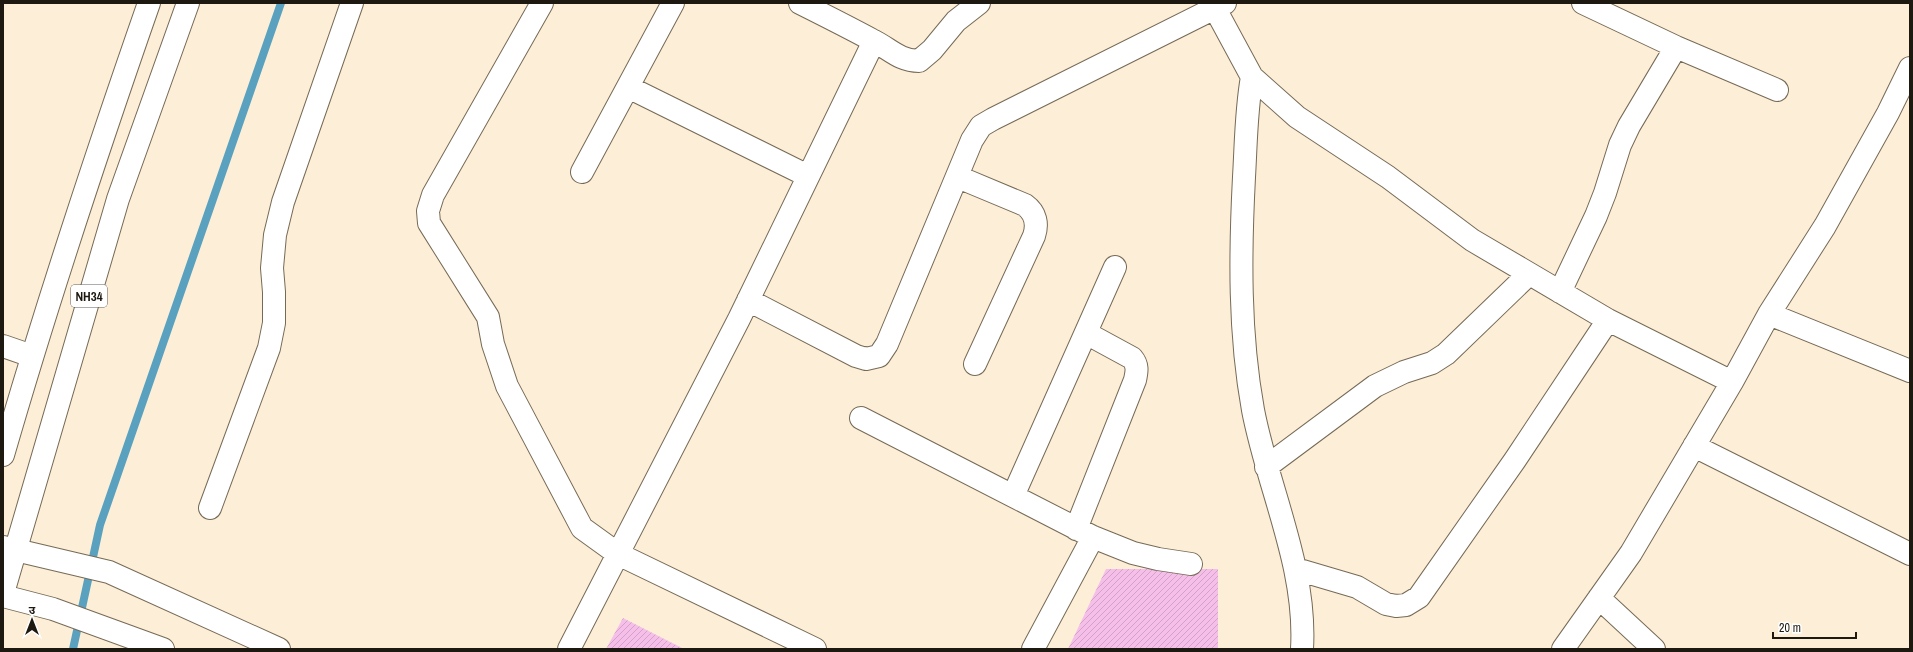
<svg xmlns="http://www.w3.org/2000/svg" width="1913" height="652" font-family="'Archivo Narrow','Noto Sans Devanagari',sans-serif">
<defs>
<pattern id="building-hatch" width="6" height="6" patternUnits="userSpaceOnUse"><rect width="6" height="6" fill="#f6bfea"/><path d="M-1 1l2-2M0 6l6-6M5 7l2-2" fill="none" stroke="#d2a3c8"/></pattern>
</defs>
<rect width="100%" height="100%" fill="#fceed7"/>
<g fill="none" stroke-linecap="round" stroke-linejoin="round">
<path stroke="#59a1be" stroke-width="8" d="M 73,649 L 100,525 L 281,3"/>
</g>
<path fill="url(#building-hatch)" d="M 1106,569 L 1218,569 L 1218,649 L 1068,649 Z
M 623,618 L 684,649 L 606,649 Z"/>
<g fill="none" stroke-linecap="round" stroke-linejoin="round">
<g stroke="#766a56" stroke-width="24">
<path id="minor" d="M 542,3 L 433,195 L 428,211 L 429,223 L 488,317 L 493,344 L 507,386 L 582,528 L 618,554 L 815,649
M 800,3 C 824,15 848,27 872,40 C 889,48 899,61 919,61 L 932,50 L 956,21 L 979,3
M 1212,3 L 1252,77 L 1297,117 L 1388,177 L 1472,240 L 1608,320 L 1732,382
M 1583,3 L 1676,47 L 1777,90
M 1252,77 C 1246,110 1246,144 1244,177 C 1240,254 1239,333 1253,410 C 1268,489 1307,567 1302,649
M 628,87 L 808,176
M 582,172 L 673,3
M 958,177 L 1025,205 C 1036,213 1038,224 1034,236 L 975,364
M 1560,292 L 1596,216 L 1605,193 L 1620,145 L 1629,126 L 1676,47
M 748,300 L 856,356 L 866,359 L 879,356 L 887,344 L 972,140 L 981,126 L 993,119 L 1225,3
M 1769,314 L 1910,371
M 3,346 L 32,356
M 861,418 L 1093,537 L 1133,553 L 1158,559 L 1191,564
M 1694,446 L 1910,554
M 1266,467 L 1375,386 L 1404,372 L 1432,363 L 1446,354 L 1529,274
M 1013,496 L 1115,267
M 210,508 L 269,348 L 274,323 L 274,292 L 272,268 L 275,235 L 283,202 L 352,3
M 1076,529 L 1135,380 C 1137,371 1138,365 1132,358 L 1086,333
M 3,547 L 109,572 L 279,649
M 1296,569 L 1357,587 L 1386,604 L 1396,606 L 1406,605 L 1419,597 L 1515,460 L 1608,320
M 3,596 L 53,609 L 163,649
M 1599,598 L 1654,649
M 569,649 L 739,319 L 874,41
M 1033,649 L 1093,537
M 1563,649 L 1631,553 L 1732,382 L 1769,314 L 1825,226 L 1888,113 L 1910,68"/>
</g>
<g stroke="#766a56" stroke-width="24">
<path id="highway" d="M 3,455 C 47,303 97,152 149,3
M 3,593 L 118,199 L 188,3"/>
</g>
<use href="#minor" stroke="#fff" stroke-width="22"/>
<use href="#highway" stroke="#fff" stroke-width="22"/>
</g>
<g text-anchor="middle" stroke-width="3.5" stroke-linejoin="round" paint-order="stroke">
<rect fill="#fff" stroke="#615d58" stroke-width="1" x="71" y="285" width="36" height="22" rx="3"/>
<g font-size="13" font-weight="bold" fill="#1d1810">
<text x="89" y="301">NH34</text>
</g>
</g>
<rect width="1913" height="652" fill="none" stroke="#1d1810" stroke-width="8"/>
<g transform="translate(32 620)" stroke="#ffffff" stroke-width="3" paint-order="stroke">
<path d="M0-3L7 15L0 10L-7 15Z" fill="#1d1810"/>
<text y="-6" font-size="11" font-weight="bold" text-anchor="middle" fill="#1d1810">उ</text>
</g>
<path d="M1773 632v6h83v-6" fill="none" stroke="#1d1810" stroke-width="2"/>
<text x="1779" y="632" font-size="12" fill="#1d1810" stroke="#ffffff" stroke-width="3" paint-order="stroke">20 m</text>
</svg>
